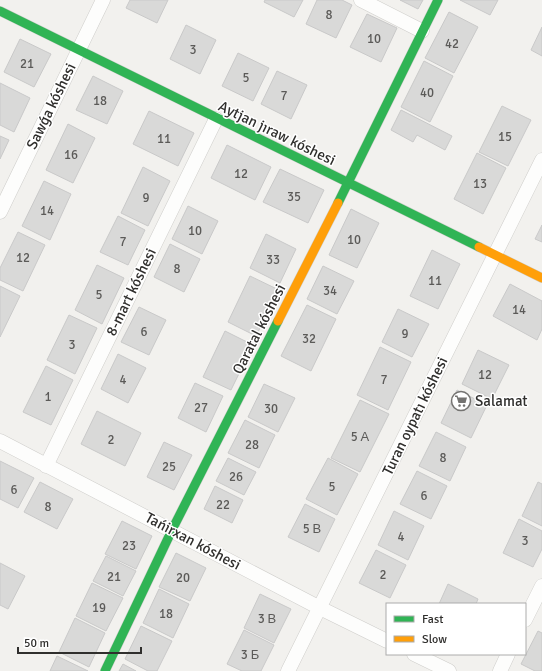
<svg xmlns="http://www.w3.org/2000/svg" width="542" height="671" font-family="Signika,sans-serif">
<rect width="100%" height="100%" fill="#f2f1ee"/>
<path fill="#d9d9d8" stroke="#c9c9c9" d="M 130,0 L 168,0 L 157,23 L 126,8 Z
M 265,0 L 303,0 L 294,17 L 264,2 Z
M 317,0 L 342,0 L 352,5 L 336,38 L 306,24 Z
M 400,0 L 423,0 L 418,9 Z
M 460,0 L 498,0 L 490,15 Z
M 449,12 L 478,27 L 454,73 L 425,58 Z
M 367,14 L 397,28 L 381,62 L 350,47 Z
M 186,25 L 216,40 L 200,74 L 170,59 Z
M 542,27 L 542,56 L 531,50 Z
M 20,39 L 51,54 L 34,87 L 4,72 Z
M 238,53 L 269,68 L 253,101 L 222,86 Z
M 424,61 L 453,76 L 430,122 L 401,107 Z
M 277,71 L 307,85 L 291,119 L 261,104 Z
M 93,76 L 123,91 L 107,124 L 76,110 Z
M 0,83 L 30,98 L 14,132 L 0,125 Z
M 502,106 L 531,120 L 508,166 L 479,152 Z
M 401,110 L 452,136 L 445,150 L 417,135 L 413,142 L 391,130 Z
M 149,111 L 194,133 L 178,166 L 133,144 Z
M 68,124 L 95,138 L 73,183 L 46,170 Z
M 0,136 L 9,140 L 0,159 Z
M 227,145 L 271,167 L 255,200 L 211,178 Z
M 477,153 L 506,168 L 483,214 L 454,199 Z
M 143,167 L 170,181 L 148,226 L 121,213 Z
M 280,169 L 324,190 L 308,223 L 263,202 Z
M 44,181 L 71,194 L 50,240 L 22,226 Z
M 188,206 L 218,221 L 202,254 L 172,239 Z
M 351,209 L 379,223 L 357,268 L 329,255 Z
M 118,216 L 145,230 L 128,265 L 100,252 Z
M 542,225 L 542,242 L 535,239 Z
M 18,232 L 45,245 L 23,291 L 0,280 L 0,268 Z
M 266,234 L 296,249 L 280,283 L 250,268 Z
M 170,244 L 200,259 L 184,292 L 154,277 Z
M 432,250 L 460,264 L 438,309 L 410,296 Z
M 97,265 L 124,278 L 102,324 L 75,310 Z
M 323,266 L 354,281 L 337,314 L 307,299 Z
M 250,276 L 279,290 L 256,336 L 228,322 Z
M 510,284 L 542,301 L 542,329 L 537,340 L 493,316 Z
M 0,286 L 20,296 L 0,337 Z
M 307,305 L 336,319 L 311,371 L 281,356 Z
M 139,307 L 166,320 L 149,355 L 121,342 Z
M 398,309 L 429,324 L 412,357 L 382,342 Z
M 69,315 L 97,328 L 75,374 L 47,360 Z
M 225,331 L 253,345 L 231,390 L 203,377 Z
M 380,347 L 411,362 L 388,410 L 357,395 Z
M 478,350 L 509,365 L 492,399 L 462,384 Z
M 118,354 L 146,368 L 128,403 L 101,389 Z
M 46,366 L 73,380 L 51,425 L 23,412 Z
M 195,383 L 223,396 L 206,432 L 178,418 Z
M 264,384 L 295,398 L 278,432 L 248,417 Z
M 457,390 L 487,405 L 471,438 L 441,423 Z
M 360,400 L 389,414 L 360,472 L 331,458 Z
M 97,411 L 141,433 L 125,466 L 81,444 Z
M 245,420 L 275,435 L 259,468 L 228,453 Z
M 436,432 L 466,447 L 450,481 L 419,466 Z
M 164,442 L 192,455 L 174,490 L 147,477 Z
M 228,458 L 256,472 L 244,495 L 216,481 Z
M 328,458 L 358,474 L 337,515 L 306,499 Z
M 0,461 L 34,478 L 18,508 L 0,499 Z
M 417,471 L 447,486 L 431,519 L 400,504 Z
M 40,482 L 73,499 L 57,529 L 24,512 Z
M 538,482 L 542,484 L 542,526 L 522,516 Z
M 215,486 L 243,500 L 232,523 L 204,509 Z
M 305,504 L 335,519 L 319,552 L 288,537 Z
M 394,511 L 424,526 L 408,560 L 378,545 Z
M 519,519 L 542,531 L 542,549 L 533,567 L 503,553 Z
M 122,521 L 152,536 L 136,569 L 105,554 Z
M 376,550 L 406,565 L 390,598 L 359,583 Z
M 176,553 L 206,568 L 190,601 L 159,587 Z
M 106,556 L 136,571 L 123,596 L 93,581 Z
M 0,563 L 25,576 L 8,609 L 0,605 Z
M 92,583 L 123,598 L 106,631 L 76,616 Z
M 448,584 L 478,599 L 476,604 L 439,604 Z
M 159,589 L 189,604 L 173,638 L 143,623 Z
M 260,594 L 291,609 L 274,643 L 244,628 Z
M 75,618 L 105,633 L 89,667 L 59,652 Z
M 141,626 L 172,641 L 157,671 L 148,671 L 125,659 Z
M 244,630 L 274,645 L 261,671 L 242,671 L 227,664 Z
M 538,631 L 542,633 L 542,671 L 535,671 L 521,664 Z
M 57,656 L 88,671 L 50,671 Z
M 123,664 L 136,671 L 119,671 Z"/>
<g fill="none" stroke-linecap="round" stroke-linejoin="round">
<g stroke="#cfcecb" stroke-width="15">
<path id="street" d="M 361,0 L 422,31
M 0,212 L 103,0
M 0,441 L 320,608 L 387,641
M 46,466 L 216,119
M 525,620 L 542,586
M 414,654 L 449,671
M 288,671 L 542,160
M 500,671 L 508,654"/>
</g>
<g stroke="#cfcecb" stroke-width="10">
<path id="fast" d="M 0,11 L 479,247
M 338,203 L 438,0
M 105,671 L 172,530 L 278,321"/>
</g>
<g stroke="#cfcecb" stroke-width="10">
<path id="slow" d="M 479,247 L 542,278
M 278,321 L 338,203"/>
</g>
<use href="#street" stroke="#fdfdfc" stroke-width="14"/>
<use href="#fast" stroke="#30b455" stroke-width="9"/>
<use href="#slow" stroke="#ff9f0a" stroke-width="9"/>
</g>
<defs>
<g id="supermarket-ring" transform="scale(1)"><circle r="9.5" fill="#fff" stroke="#747371" stroke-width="1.5"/><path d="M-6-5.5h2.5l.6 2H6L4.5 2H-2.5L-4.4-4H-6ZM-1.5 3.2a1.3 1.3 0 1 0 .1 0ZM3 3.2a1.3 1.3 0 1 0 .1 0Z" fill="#747371"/></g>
</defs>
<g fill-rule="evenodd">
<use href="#supermarket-ring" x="461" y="401"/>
</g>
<g text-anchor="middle" stroke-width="3" stroke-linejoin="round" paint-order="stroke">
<g font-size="13" fill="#5b5a58">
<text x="329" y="19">8</text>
<text x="374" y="43">10</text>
<text x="452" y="48">42</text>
<text x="193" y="54">3</text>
<text x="27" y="68">21</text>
<text x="246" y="82">5</text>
<text x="427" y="97">40</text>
<text x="284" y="100">7</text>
<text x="100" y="105">18</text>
<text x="505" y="141">15</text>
<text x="164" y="143">11</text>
<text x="71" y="159">16</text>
<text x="241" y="178">12</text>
<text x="480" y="188">13</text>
<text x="294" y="201">35</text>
<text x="146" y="202">9</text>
<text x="47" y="215">14</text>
<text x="195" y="235">10</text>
<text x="354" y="244">10</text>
<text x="123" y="246">7</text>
<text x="23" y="262">12</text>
<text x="273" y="264">33</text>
<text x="177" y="273">8</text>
<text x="435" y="285">11</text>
<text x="330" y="295">34</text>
<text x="99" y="299">5</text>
<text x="519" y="314">14</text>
<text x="144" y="336">6</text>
<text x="405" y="338">9</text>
<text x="309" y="343">32</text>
<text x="72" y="349">3</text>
<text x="485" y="379">12</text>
<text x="123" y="384">4</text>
<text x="384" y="384">7</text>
<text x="48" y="401">1</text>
<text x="201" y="412">27</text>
<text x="271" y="413">30</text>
<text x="360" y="441">5 А</text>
<text x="111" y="444">2</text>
<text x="252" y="449">28</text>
<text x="443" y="462">8</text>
<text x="169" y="471">25</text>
<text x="236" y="481">26</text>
<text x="332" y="491">5</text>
<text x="14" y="494">6</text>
<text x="424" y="500">6</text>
<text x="223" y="509">22</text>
<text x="48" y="511">8</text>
<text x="312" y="533">5 В</text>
<text x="401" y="541">4</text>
<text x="525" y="545">3</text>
<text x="129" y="550">23</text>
<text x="383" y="579">2</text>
<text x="114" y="581">21</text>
<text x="183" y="582">20</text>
<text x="99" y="612">19</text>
<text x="166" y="618">18</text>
<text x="267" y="623">3 В</text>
<text x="250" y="659">3 Б</text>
</g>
<g font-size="15" fill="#302f2d" stroke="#fff">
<text transform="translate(51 106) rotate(-64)" y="5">Sawǵa kóshesi</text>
<text transform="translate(277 133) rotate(26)" y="5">Aytjan jıraw kóshesi</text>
<text transform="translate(131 292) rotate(-64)" y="5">8-mart kóshesi</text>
<text transform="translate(259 329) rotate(-63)" y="5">Qaratal kóshesi</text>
<text transform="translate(415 416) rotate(-64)" y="5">Turan oypatı kóshesi</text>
<text transform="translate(193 541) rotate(28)" y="5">Tańirxan kóshesi</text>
</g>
<g font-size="15" fill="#302f2d" stroke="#fff" text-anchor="start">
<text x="475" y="406">Salamat</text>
</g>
</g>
<rect x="386" y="603" width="140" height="52" fill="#ffffff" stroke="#acacab"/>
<rect x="394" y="616" width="20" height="6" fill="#30b455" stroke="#acacab"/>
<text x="422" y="623" font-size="12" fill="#302f2d">Fast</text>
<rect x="394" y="636" width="20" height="6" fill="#ff9f0a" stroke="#acacab"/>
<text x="422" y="643" font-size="12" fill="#302f2d">Slow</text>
<path d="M18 647v6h123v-6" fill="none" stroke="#302f2d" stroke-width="2"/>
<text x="24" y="647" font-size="12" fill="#302f2d" stroke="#ffffff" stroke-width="3" paint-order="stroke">50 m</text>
</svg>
